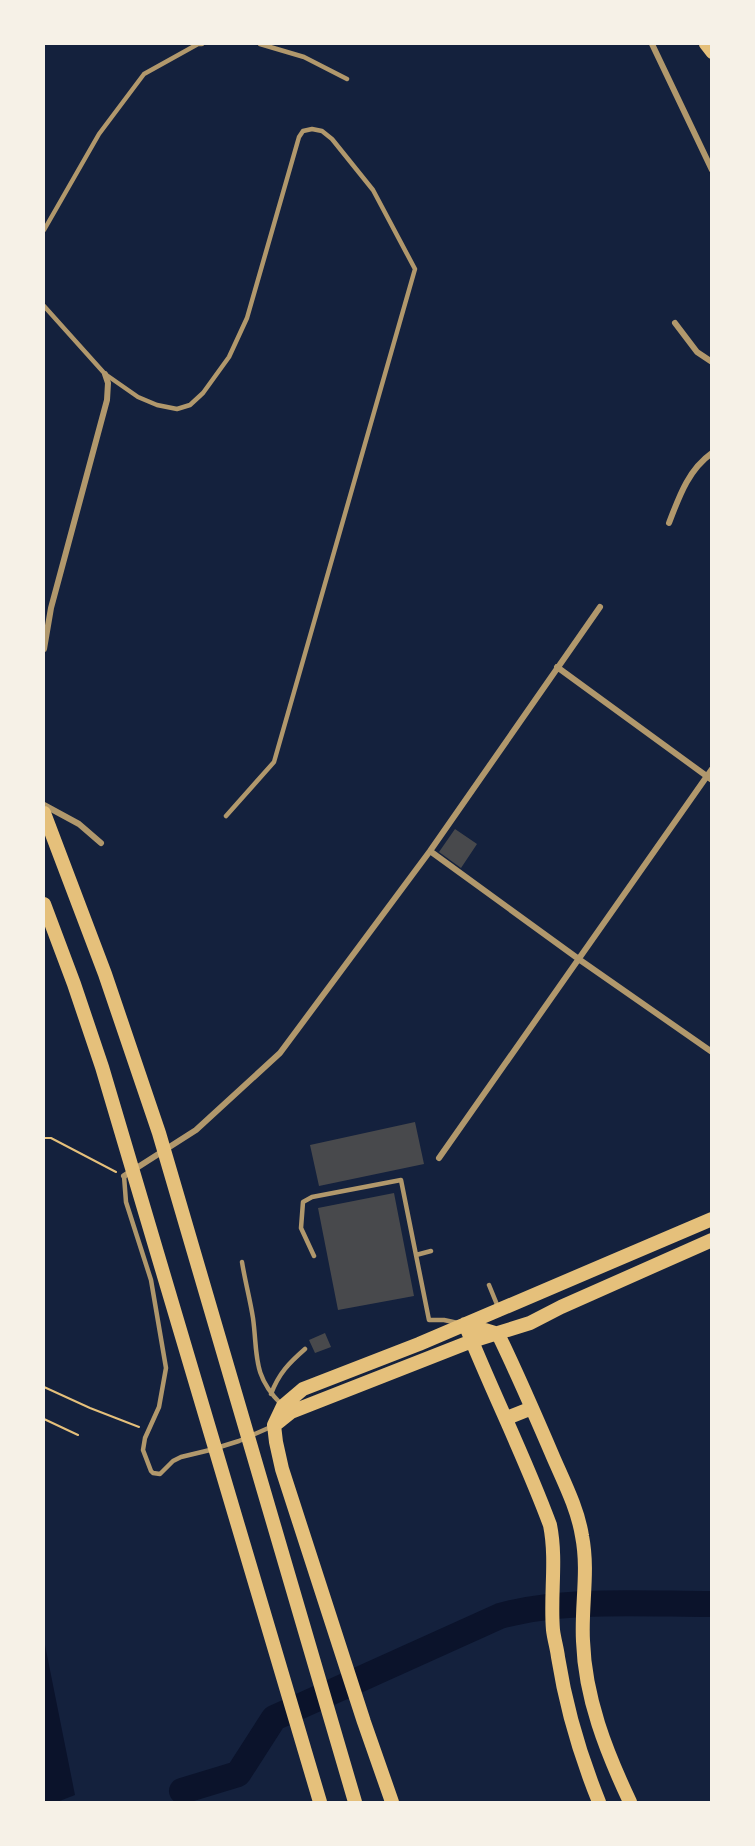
<svg xmlns="http://www.w3.org/2000/svg" width="755" height="1846" font-family="Lato,sans-serif">
<rect width="100%" height="100%" fill="#14213d"/>
<path fill="#0b132b" d="M 44,1640 L 75,1795 L 57,1802 L 44,1802 Z"/>
<g fill="none" stroke-linecap="round" stroke-linejoin="round">
<path stroke="#0b132b" stroke-width="26" d="M 182,1791 L 238,1774 L 274,1718 L 500,1616 C 563,1598 645,1604 712,1604"/>
</g>
<path fill="#48494c" d="M 455,829 L 477,844 L 461,868 L 439,852 Z
M 415,1122 L 424,1164 L 319,1186 L 310,1145 Z
M 394,1193 L 414,1296 L 338,1310 L 318,1208 Z
M 325,1333 L 331,1347 L 315,1353 L 309,1340 Z"/>
<g fill="none" stroke-linecap="round" stroke-linejoin="round">
<path stroke="#e5c07b" stroke-width="2" d="M 44,1138 L 51,1138 L 116,1172
M 44,1387 L 90,1408 L 139,1427
M 44,1419 L 78,1435"/>
<path stroke="#b1986c" stroke-width="4.5" d="M 260,44 L 304,57 L 347,79
M 44,230 L 99,134 L 144,74 L 198,44 L 202,44
M 44,306 L 105,374 L 138,397 L 157,405 L 177,409 L 190,405 L 203,393 L 229,357 L 247,318 L 299,137 L 303,131 L 312,129 L 322,131 L 332,139 L 373,190 L 415,269 L 274,762 L 226,816
M 124,1176 L 126,1202 L 151,1280 L 166,1368 L 159,1407 L 145,1438 L 143,1450 L 151,1471 L 153,1473 L 160,1474 L 173,1461 L 181,1457 L 210,1450 L 239,1441 L 273,1426
M 416,1255 L 431,1251
M 314,1256 L 301,1228 L 303,1202 L 312,1197 L 401,1180 L 429,1320 L 444,1320 L 458,1323
M 242,1262 C 245,1281 250,1299 253,1318 C 258,1355 252,1375 281,1404
M 489,1285 L 498,1307
M 271,1394 C 279,1373 289,1363 305,1349"/>
<path stroke="#b1986c" stroke-width="6" d="M 652,44 L 712,170
M 675,323 L 697,352 L 712,362
M 669,523 C 679,497 688,470 712,453
M 44,649 L 51,608 L 107,400 L 108,383 L 105,374
M 557,667 L 712,780
M 44,805 L 79,824 L 101,843
M 430,851 L 580,960 L 712,1052
M 439,1158 L 712,769
M 124,1176 L 196,1130 L 280,1053 L 430,851 L 600,607"/>
<path stroke="#e5c07b" stroke-width="12" d="M 705,44 L 712,53"/>
<path stroke="#e5c07b" stroke-width="14" d="M 465,1324 L 498,1334 C 518,1375 536,1417 554,1459 C 565,1484 578,1510 582,1536 C 589,1571 581,1606 583,1641 C 585,1698 606,1751 630,1802
M 465,1324 C 492,1392 525,1457 550,1525 C 557,1560 550,1595 553,1630 C 554,1639 557,1648 558,1657 C 566,1708 580,1755 599,1802
M 507,1418 L 532,1408
M 276,1424 L 291,1412 L 472,1341 L 530,1323 L 561,1307 L 712,1240
M 274,1425 L 283,1406 L 303,1389 L 419,1344 L 712,1219
M 274,1425 L 276,1442 L 282,1469 L 364,1722 L 392,1802"/>
<path stroke="#e5c07b" stroke-width="14" d="M 44,813 L 105,974 L 159,1133 L 355,1802
M 44,904 L 74,984 L 102,1067 L 320,1802"/>
</g>
<rect width="755" height="1846" fill="none" stroke="#f6f1e7" stroke-width="90"/>
</svg>
